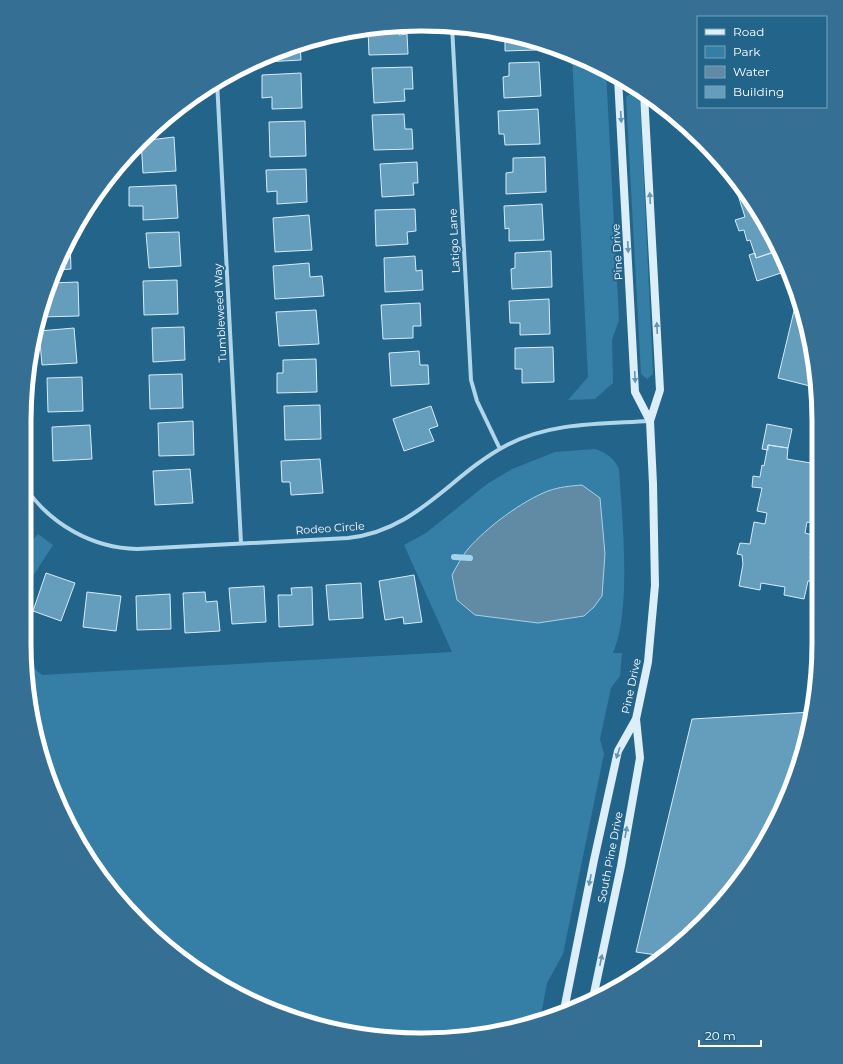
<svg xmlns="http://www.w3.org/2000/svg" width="843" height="1064" font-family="Montserrat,sans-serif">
<rect width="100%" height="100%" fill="#23648b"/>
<path fill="#357ea5" d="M 572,56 L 598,65 L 606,70 L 619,320 L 612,340 L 613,383 L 595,399 L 568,400 L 588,377 Z
M 633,92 L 640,97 L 653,374 L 647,379 L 641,374 L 626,97 Z
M 595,449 C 607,453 614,458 619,469 C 622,518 632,609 613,653 L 622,653 L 620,676 L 611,688 L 600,739 L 604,754 L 563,954 L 547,983 L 540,1020 L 524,1027 L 421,1040 L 318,1026 L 223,987 L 140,923 L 77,841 L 37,745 L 26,661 L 42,675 L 452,652 L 404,545 L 426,533 L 487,484 L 512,469 L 555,452 Z
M 38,534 L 53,545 L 24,590 L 24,549 Z"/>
<path fill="#618ba5" stroke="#a5d3eb" d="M 582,485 L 600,498 L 605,554 L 602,596 L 594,607 L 584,616 L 538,623 L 475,615 L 457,600 L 452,575 C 457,566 462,556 468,549 C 487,527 522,501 548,491 C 559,487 570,486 582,485 Z"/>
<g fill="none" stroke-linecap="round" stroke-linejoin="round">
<path stroke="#a5d3eb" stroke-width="6" d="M 454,557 L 470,558"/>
</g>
<path fill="#659dbc" stroke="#d5ecf8" d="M 399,26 L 399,35 L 407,34 L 408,54 L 369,55 L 368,28 Z
M 499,33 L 525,38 L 536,42 L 536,50 L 505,51 L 505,39 L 499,40 Z
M 300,44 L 301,60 L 265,62 L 265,58 Z
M 539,62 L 541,96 L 504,98 L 503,77 L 509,76 L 509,63 Z
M 412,67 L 413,89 L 404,89 L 405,101 L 374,103 L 372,68 Z
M 301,73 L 302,108 L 272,109 L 272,97 L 262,98 L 262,75 Z
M 538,109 L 540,144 L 505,145 L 504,134 L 499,134 L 498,111 Z
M 404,114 L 405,129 L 412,129 L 413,149 L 374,150 L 372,115 Z
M 170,115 L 171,124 L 157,125 L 160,122 Z
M 305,121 L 306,156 L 270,157 L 269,122 Z
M 174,137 L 176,171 L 143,173 L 141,141 Z
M 715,154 L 721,160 L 724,164 L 717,166 L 713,155 Z
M 545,157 L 546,192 L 506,194 L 506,173 L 513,172 L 513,158 Z
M 417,162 L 418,183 L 413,183 L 414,195 L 382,197 L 380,164 Z
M 306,169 L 307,202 L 277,204 L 277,191 L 267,192 L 266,170 Z
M 176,185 L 178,218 L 143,220 L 143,206 L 129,206 L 129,187 Z
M 744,193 L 766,223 L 775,244 L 776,251 L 756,258 L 750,240 L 747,241 L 744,230 L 739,231 L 735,220 L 745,217 L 738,195 Z
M 542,204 L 544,240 L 509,241 L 509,228 L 505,229 L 504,206 Z
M 415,209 L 416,231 L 407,232 L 408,244 L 376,246 L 375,210 Z
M 309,215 L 312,250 L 275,252 L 273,218 Z
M 179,232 L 181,266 L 149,268 L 146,233 Z
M 70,238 L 71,269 L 56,270 Z
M 551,251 L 552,287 L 512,289 L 511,269 L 515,268 L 515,253 Z
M 775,252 L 781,273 L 757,281 L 749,255 L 755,253 L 756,258 Z
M 415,256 L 416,271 L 422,270 L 423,290 L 385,292 L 384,258 Z
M 309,263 L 310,277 L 322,276 L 324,296 L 275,299 L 273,266 Z
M 177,280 L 178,314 L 144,315 L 143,281 Z
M 78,282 L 79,316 L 41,317 L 45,294 L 50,283 Z
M 798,294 L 815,380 L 814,387 L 778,378 Z
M 549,299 L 550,334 L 520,335 L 520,323 L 510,323 L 509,301 Z
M 420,303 L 421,326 L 413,326 L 413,338 L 383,339 L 381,305 Z
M 316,310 L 319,344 L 279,346 L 276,312 Z
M 184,327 L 185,360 L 153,362 L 152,328 Z
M 74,328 L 77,363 L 42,365 L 39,331 Z
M 553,347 L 554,382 L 522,383 L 522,369 L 515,369 L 515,348 Z
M 419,351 L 420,365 L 428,365 L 429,384 L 391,386 L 389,353 Z
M 316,359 L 317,392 L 277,393 L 277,373 L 283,373 L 283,360 Z
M 182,374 L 183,408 L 150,409 L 149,375 Z
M 82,377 L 83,411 L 48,412 L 47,378 Z
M 320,405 L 321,439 L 285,440 L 284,406 Z
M 431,406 L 438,426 L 429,429 L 434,441 L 404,451 L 393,419 Z
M 193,421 L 194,455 L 159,456 L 158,423 Z
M 767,424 L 792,429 L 788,448 L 768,445 L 768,450 L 762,449 Z
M 90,425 L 92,459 L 53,461 L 52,427 Z
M 768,445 L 788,448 L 787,459 L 811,463 L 812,456 L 818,458 L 819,524 L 807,522 L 805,533 L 816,536 L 810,558 L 819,560 L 819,566 L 818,571 L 814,570 L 811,581 L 808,581 L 804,599 L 784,595 L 785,587 L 761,583 L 760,590 L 739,586 L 743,564 L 742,555 L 737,554 L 740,543 L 750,544 L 754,522 L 765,524 L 767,513 L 757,511 L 762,488 L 752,487 L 753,476 L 760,477 L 762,465 L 764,466 Z
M 320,459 L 323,493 L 291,495 L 290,482 L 282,482 L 281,461 Z
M 190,469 L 193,503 L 155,505 L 153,471 Z
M 46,573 L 75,583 L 61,621 L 33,611 Z
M 414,575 L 422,622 L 404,624 L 403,617 L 385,620 L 379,581 Z
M 361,583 L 363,618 L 329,620 L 326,585 Z
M 264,586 L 266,622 L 232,624 L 229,588 Z
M 312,587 L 313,625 L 279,627 L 278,595 L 292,595 L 291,588 Z
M 87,592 L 121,596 L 116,631 L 83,627 Z
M 205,592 L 206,602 L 217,601 L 220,631 L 185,633 L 183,593 Z
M 170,594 L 171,629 L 137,630 L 136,596 Z
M 812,712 L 811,720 L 789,794 L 752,864 L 684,941 L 663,956 L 636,952 L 692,719 Z"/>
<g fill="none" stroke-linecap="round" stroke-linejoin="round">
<path stroke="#b1d6ea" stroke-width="4" d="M 452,26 L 471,380 L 477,401 L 500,449
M 217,81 L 241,543
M 25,487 C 50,524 92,548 137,549 L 348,538 C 417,531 450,475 507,445 C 551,422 601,424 649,421"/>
<path stroke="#dceef8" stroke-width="8" d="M 618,78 L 635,392 L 650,421
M 593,998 L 621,866 L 640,758 L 636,719
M 564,1010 L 594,860 L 618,751 L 636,719 L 648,662 L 655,585 L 653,484 L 650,421 L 660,390 L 644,94"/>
</g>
<defs><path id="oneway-solid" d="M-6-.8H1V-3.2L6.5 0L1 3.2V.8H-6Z"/></defs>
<g fill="#6494b1">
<use href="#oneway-solid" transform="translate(621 117) rotate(87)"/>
<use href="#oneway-solid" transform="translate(650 198) rotate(-93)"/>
<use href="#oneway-solid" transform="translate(628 247) rotate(87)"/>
<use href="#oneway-solid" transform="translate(657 328) rotate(-93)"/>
<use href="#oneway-solid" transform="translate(635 377) rotate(87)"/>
<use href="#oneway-solid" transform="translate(618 753) rotate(108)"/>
<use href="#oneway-solid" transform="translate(626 832) rotate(-80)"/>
<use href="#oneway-solid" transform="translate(590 880) rotate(101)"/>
<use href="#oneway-solid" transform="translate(601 960) rotate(-78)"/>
</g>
<g text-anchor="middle" stroke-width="4" stroke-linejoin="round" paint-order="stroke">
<g font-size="11" fill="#fff" stroke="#23648b">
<text transform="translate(454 241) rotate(-93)" y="4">Latigo Lane</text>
<text transform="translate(617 252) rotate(-93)" y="4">Pine Drive</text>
<text transform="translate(220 313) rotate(-93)" y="4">Tumbleweed Way</text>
<text transform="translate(330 528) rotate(-4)" y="4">Rodeo Circle</text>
<text transform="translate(631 686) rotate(-78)" y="4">Pine Drive</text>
<text transform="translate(610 857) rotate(-79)" y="4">South Pine Drive</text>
</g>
</g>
<path d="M0 0H843V1064H0ZM421 31H422A390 390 0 0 1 812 421V643A390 390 0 0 1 422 1033H421A390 390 0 0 1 31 643V421A390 390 0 0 1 421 31Z" fill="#357094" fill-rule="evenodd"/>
<path fill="none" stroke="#fff" stroke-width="5" d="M421 31H422A390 390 0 0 1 812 421V643A390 390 0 0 1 422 1033H421A390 390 0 0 1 31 643V421A390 390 0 0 1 421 31Z"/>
<rect x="697" y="16" width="130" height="92" fill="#23648b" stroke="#7ba2b9"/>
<rect x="705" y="29" width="20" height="6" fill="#dceef8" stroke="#7ba2b9"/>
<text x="733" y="36" font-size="12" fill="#ffffff">Road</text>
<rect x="705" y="46" width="20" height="12" fill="#357ea5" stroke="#7ba2b9"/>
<text x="733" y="56" font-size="12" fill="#ffffff">Park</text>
<rect x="705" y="66" width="20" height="12" fill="#618ba5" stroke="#7ba2b9"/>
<text x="733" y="76" font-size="12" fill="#ffffff">Water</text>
<rect x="705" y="86" width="20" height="12" fill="#659dbc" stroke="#7ba2b9"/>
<text x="733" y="96" font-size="12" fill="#ffffff">Building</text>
<path d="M699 1040v6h62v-6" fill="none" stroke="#ffffff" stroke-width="2"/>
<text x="705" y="1040" font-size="12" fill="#ffffff" stroke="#23648b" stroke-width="3" paint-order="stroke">20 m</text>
</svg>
